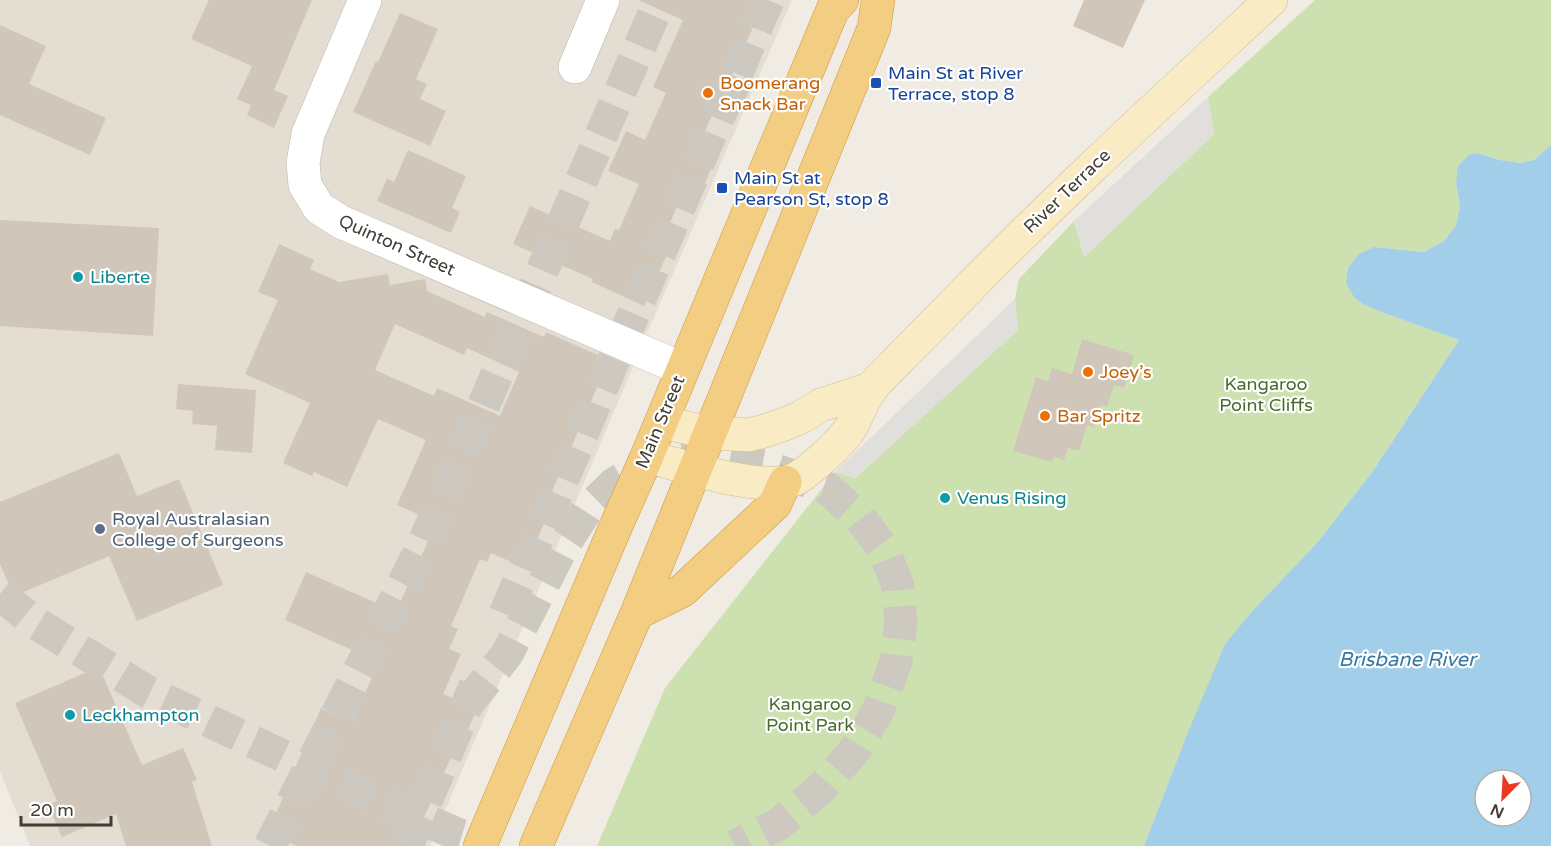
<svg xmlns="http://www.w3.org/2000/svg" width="1551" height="846" font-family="'Varela Round',sans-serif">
<rect width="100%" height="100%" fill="#f0ece3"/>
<path fill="#e3ddd2" d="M 0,0 L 792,0 L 657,310 L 430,846 L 30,846 L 0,771 Z"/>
<path fill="#cce1af" d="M 1315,0 L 1551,0 L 1551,145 C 1546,149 1541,155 1536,158 C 1519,169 1496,158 1478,153 L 1456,183 L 1460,206 L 1456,225 L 1444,241 L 1424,252 L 1374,247 L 1384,313 L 1459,340 L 1373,471 L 1317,543 L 1255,608 L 1186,737 L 1144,846 L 597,846 L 665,688 L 835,472 L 855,478 L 1018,330 L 1015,299 L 1019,279 L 1074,221 L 1084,257 L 1214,134 L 1208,97 Z"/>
<path fill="#e1dfdb" d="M 1208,97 L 1214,134 L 1084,257 L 1074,221 Z
M 1015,299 L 1018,330 L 855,478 L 835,472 Z"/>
<path fill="#a3cee9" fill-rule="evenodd" d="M 1551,145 L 1551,846 L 1144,846 L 1186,737 L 1225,644 L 1255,608 L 1317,543 L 1373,471 L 1459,340 L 1384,313 L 1363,304 L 1354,297 L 1346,283 L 1348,268 L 1359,254 L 1374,247 L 1424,252 L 1444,241 L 1456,225 L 1460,206 L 1456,183 L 1458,166 L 1469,155 L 1478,153 L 1500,160 L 1520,163 L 1534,160 ZM 1485,780 L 1521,780 L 1521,816 L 1485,816 Z"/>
<path fill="#d0c7ba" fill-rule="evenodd" d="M 209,0 L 312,0 L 274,90 L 288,96 L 274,128 L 247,115 L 251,105 L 237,99 L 252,66 L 191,39 Z
M 638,0 L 765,0 L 732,75 L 752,84 L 734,123 L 713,113 L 692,161 L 711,169 L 694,209 L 679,202 L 659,248 L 668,252 L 644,306 L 592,282 L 593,279 L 513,244 L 530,206 L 610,241 L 615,229 L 619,230 L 639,184 L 608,171 L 626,131 L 645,140 L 666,93 L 653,87 L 683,20 Z
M 1084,0 L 1145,0 L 1123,48 L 1073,26 Z
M 400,13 L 438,29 L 416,79 L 427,84 L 420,99 L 446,111 L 430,146 L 353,112 L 376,61 L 378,62 Z
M 0,25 L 46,46 L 29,84 L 106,118 L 90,155 L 0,115 Z
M 408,150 L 466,176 L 452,208 L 460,212 L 451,233 L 377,201 L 387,179 L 394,182 Z
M 0,220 L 159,228 L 153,336 L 0,326 Z
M 279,244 L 314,260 L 310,269 L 339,282 L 388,274 L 390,285 L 425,279 L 427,291 L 485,317 L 487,312 L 544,337 L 546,332 L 609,360 L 540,519 L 545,521 L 525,568 L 491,553 L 487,562 L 480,559 L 451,626 L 458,629 L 449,649 L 461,654 L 443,694 L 477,709 L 456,757 L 452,755 L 411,846 L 297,846 L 268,833 L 321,708 L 352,722 L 379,662 L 285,620 L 306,572 L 390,609 L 394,601 L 400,603 L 434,528 L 428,526 L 431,520 L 397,505 L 426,440 L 378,419 L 347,487 L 314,472 L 312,476 L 283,463 L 310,403 L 245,374 L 278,300 L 258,292 ZM 395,324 L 464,355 L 467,348 L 519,372 L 500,416 L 437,388 L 434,396 L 375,370 Z
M 1082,339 L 1134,355 L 1124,388 L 1114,385 L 1107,407 L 1101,405 L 1094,427 L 1087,425 L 1079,451 L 1068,448 L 1064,460 L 1054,457 L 1052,462 L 1013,451 L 1036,377 L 1048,381 L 1052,368 L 1072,374 Z
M 178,384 L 256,390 L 252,453 L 215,450 L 217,426 L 192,424 L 193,411 L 176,409 Z
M 119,453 L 137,496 L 179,479 L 223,585 L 137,621 L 109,556 L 14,596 L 0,564 L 0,502 Z
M 99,667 L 142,765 L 183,748 L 197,780 L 192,782 L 212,846 L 126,846 L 116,814 L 62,837 L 48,805 L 57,801 L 15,703 Z"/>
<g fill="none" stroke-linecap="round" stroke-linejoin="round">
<path stroke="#cdc9c0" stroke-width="33" stroke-dasharray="33 16" stroke-linecap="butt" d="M 0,594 L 34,622 L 148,692 L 300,764 L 399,809 L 457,834 L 497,846
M 505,614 L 768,0
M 466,706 L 507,654 L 562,548 L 586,511 L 614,484 L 658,458 L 713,456 L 767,467 L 827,488 L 860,518 L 883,548 L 898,586 L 901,623 L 896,661 L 879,709 L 854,751 L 821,788 L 779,824 L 735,846
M 270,846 L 421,549 L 660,0
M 407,846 L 475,686"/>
<g stroke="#bdb6aa" stroke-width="34">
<path id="minor" d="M 365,0 L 308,134 L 303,163 L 305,185 L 319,208 L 341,222 L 683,369
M 575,67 L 603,0"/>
</g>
<g stroke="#ccbd96" stroke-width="34">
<path id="secondary" d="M 661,422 L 711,433 L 748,435 L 765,431 L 785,424 L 801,417 L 821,405 L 870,389
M 647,456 C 682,466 759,492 793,480 C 806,475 839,444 847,433 C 857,420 861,402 871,389 C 880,377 892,367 902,356 C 923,335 945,313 966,291 C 1064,191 1168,96 1271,0"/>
</g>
<g stroke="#cf963e" stroke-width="34">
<path id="trunk" d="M 637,613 L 682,591 L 775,504 L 785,482
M 480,846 L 616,526 L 647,456 L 833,9 L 842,0
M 536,846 L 637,613 L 874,28 L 878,0"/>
</g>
<use href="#minor" stroke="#fff" stroke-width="33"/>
<use href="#secondary" stroke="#f9ebc4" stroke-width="33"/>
<use href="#trunk" stroke="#f3cd82" stroke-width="33"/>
</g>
<g fill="#1a4fb4" stroke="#fff" stroke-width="2">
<rect x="870" y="77" width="12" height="12" rx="3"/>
<rect x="716" y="182" width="12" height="12" rx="3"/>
</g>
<g fill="#e8710a" stroke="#fff" stroke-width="2">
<circle cx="708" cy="93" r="6"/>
<circle cx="1088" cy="372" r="6"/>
<circle cx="1045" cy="416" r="6"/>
</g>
<g fill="#0f9aa8" stroke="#fff" stroke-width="2">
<circle cx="78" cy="277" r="6"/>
<circle cx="945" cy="498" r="6"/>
<circle cx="70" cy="715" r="6"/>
</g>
<circle fill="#5c6f8a" stroke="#fff" stroke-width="2" cx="100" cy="529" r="6"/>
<g text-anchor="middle" stroke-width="4.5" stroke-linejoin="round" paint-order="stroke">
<g font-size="18" fill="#164399" stroke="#fff" text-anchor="start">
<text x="888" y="79">Main St at River<tspan x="888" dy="21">Terrace, stop 8</tspan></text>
<text x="734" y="184">Main St at<tspan x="734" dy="21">Pearson St, stop 8</tspan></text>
</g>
<g font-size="18" fill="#c56008" stroke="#fff" text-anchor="start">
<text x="720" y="89">Boomerang<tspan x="720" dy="21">Snack Bar</tspan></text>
<text x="1100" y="378">Joey’s</text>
<text x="1057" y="422">Bar Spritz</text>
</g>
<g font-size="18" fill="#413c34" stroke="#fff">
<text transform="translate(1067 191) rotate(-44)" y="6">River Terrace</text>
<text transform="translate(397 245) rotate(24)" y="6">Quinton Street</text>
<text transform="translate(660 422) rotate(-67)" y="6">Main Street</text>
</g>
<g font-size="18" fill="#0d838f" stroke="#fff" text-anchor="start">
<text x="90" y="283">Liberte</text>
<text x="957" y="504">Venus Rising</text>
<text x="82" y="721">Leckhampton</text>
</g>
<g font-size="18" fill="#476d2d" stroke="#fff">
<text x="1266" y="390">Kangaroo<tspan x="1266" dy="21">Point Cliffs</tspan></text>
<text x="810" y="710">Kangaroo<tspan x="810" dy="21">Point Park</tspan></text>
</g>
<g font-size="18" fill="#4e5e75" stroke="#fff" text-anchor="start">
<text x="112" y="525">Royal Australasian<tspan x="112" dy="21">College of Surgeons</tspan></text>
</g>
<g font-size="20" font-style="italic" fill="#3778a3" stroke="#fff">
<text x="1407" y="666">Brisbane River</text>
</g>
</g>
<g transform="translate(1503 798) rotate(204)"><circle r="28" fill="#ffffff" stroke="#b3b1ae" stroke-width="1.5"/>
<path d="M0-4.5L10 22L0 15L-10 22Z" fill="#e73c23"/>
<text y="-9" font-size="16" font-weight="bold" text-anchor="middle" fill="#413c34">N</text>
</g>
<path d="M21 816v9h90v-9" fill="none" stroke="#413c34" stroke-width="3"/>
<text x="30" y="816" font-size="18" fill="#413c34" stroke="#ffffff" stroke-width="4.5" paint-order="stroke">20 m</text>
</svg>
